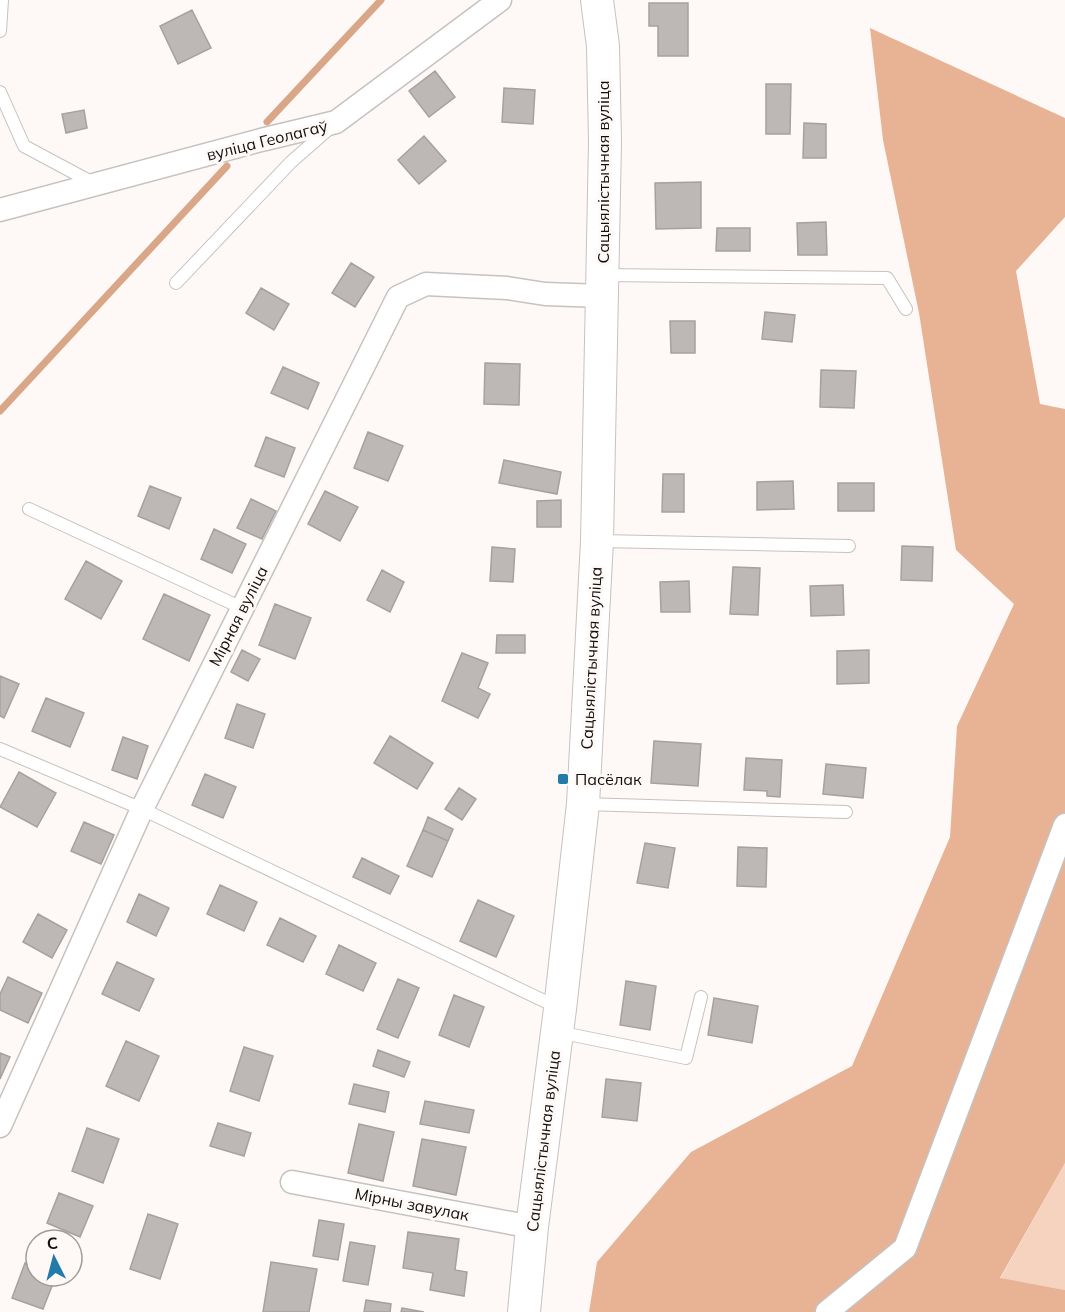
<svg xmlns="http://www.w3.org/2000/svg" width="1065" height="1312" font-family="Mulish,sans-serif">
<rect width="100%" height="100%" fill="#fef9f6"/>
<path fill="#f6d3bf" d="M 1065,1163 L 1065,1290 L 1000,1279 Z"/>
<path fill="#e7b394" d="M 870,28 L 1065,118 L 1065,217 L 1016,271 L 1040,404 L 1065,409 L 1065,1163 L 1000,1278 L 1065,1290 L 1065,1312 L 589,1312 L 597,1262 L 691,1152 L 852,1066 L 950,837 L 957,726 L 1014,604 L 956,550 L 919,313 L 883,140 Z"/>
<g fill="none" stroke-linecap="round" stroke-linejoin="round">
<path stroke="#d9a687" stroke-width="7" d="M 267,122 L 381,0
M 0,411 L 227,166"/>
</g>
<path fill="#bdb8b6" stroke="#a6a19f" stroke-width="1.5" d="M 649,3 L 688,3 L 688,56 L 658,56 L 658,26 L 649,26 Z
M 192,10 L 211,48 L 178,64 L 160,26 Z
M 435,71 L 455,97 L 429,117 L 409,91 Z
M 766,84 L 791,84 L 790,134 L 766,134 Z
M 504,88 L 535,90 L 533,124 L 502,122 Z
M 84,110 L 87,128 L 66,133 L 62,114 Z
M 804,123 L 826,124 L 826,158 L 803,158 Z
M 424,136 L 446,161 L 419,184 L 398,160 Z
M 701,182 L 701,228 L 656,229 L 655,183 Z
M 826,222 L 827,255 L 798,255 L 797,223 Z
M 717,228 L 750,228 L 750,251 L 716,251 Z
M 351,263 L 374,277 L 355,307 L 332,293 Z
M 261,288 L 289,304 L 274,330 L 246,313 Z
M 765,312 L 795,315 L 792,342 L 762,339 Z
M 670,321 L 695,321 L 695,353 L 671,353 Z
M 485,363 L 520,364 L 519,405 L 484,404 Z
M 283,367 L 319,383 L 308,409 L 271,393 Z
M 821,370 L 856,371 L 854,408 L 820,407 Z
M 368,432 L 403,446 L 388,481 L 354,468 Z
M 266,437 L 295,448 L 284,477 L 255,466 Z
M 504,460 L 561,472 L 557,494 L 499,483 Z
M 663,474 L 684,474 L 684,512 L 662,512 Z
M 793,481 L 794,509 L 757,510 L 757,482 Z
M 838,483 L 874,483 L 874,511 L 838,511 Z
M 150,486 L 181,498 L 169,529 L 138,516 Z
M 325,491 L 358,507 L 340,541 L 308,524 Z
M 251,499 L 276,511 L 262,539 L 237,528 Z
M 561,500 L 561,527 L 537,527 L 537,501 Z
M 214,529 L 246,544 L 232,573 L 201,559 Z
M 902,546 L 933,547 L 932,581 L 901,580 Z
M 492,547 L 515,549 L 513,582 L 490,581 Z
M 86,561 L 122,581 L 101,619 L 65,599 Z
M 733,567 L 760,568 L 758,615 L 730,614 Z
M 382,570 L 404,582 L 390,612 L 367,600 Z
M 689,581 L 690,612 L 661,612 L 660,582 Z
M 843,585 L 844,615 L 811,616 L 810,586 Z
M 164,594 L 210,615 L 189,661 L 143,639 Z
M 275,604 L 311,618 L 295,659 L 259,645 Z
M 497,635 L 525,635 L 525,653 L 496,653 Z
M 242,650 L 260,659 L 248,681 L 231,672 Z
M 869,650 L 869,683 L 837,684 L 837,651 Z
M 462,653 L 488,663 L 478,688 L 490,694 L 478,718 L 442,701 Z
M 0,676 L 19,684 L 4,718 L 0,716 Z
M 46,698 L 84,713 L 70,747 L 32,731 Z
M 237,704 L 265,714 L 253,748 L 225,738 Z
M 390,736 L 433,763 L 417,789 L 374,763 Z
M 123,737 L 148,746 L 137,779 L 112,770 Z
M 654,741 L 701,744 L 698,786 L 651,783 Z
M 746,758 L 782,760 L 780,797 L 767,796 L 767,791 L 744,790 Z
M 826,764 L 866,768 L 863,798 L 823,794 Z
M 19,772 L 56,793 L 37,827 L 0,807 Z
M 205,774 L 236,787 L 223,818 L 192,805 Z
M 459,788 L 476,799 L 462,820 L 445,809 Z
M 428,817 L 453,829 L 448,841 L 423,830 Z
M 84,822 L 114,835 L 101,864 L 71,851 Z
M 423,830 L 448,841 L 432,877 L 407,866 Z
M 645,843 L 675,848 L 668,888 L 637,883 Z
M 738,847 L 767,848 L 766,887 L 737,886 Z
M 362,858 L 399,876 L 390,894 L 353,877 Z
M 220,885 L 257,902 L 244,931 L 207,914 Z
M 139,894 L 169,908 L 156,936 L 127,922 Z
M 478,900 L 514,916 L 496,957 L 460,941 Z
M 38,914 L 67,930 L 52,958 L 23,942 Z
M 280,918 L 316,936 L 303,962 L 267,945 Z
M 339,945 L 376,963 L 363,991 L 326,974 Z
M 117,962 L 154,979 L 139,1011 L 102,994 Z
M 8,977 L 42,993 L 28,1023 L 0,1010 L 0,994 Z
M 398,979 L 419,988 L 398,1038 L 377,1029 Z
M 626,981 L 656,986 L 650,1030 L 620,1025 Z
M 454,995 L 484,1007 L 469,1047 L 439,1035 Z
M 714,998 L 758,1006 L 752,1043 L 708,1035 Z
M 126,1041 L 159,1056 L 139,1101 L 106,1086 Z
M 244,1047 L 273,1056 L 259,1101 L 230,1091 Z
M 378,1050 L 410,1062 L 404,1077 L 373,1066 Z
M 0,1053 L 10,1057 L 0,1079 Z
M 606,1079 L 641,1083 L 637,1121 L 602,1117 Z
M 354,1084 L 389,1092 L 385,1112 L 349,1104 Z
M 425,1101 L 474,1110 L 469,1133 L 420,1124 Z
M 218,1123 L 251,1133 L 244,1156 L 210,1146 Z
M 359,1124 L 394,1132 L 383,1181 L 348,1173 Z
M 87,1128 L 119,1139 L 103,1183 L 72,1171 Z
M 422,1139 L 466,1147 L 456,1195 L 413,1186 Z
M 59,1193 L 93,1206 L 80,1237 L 47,1223 Z
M 148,1214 L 178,1224 L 160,1279 L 130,1269 Z
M 319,1220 L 344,1224 L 338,1260 L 313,1256 Z
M 408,1232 L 459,1239 L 455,1270 L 467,1272 L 464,1296 L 430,1290 L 433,1273 L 403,1268 Z
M 350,1242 L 375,1246 L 368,1285 L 343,1281 Z
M 271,1262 L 317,1269 L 309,1312 L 263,1312 Z
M 25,1263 L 36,1268 L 36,1276 L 56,1276 L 43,1309 L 12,1298 Z
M 366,1300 L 391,1304 L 390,1312 L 364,1312 Z
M 402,1308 L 424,1312 L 401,1312 Z"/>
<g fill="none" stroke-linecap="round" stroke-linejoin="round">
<g stroke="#c6c2bf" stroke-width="14">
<path id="service" d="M 0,31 L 2,0
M 0,92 L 24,146 L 95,184
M 603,275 L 887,278 L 906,309
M 176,283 L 291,162 L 331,127
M 29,509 L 242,608
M 599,541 L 849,546
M 0,749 L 142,809 L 559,1008
M 584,804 L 846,812
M 558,1032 L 686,1058 L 701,997"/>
</g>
<g stroke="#c6c2bf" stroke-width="25">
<path id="minor" d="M 0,210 L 261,140 L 336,122 L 500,0
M 0,1126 L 142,809 L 398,297 L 426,284 L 507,288 L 545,294 L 602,296
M 292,1182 L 532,1227
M 827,1312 L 905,1248 L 1065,825"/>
</g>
<g stroke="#c6c2bf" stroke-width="34">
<path id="secondary" d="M 524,1312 L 532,1227 L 560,1009 L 583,804 L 597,541 L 605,142 L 603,46 L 597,0"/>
</g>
<use href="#service" stroke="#fff" stroke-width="12"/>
<use href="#minor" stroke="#fff" stroke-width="22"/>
<use href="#secondary" stroke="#fff" stroke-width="32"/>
</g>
<rect fill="#227ba9" stroke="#fef9f6" stroke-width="2" x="557" y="773" width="12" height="12" rx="3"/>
<g text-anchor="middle" stroke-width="6" stroke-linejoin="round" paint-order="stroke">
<g font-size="16" fill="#100e0e" stroke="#fef9f6">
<text transform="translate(267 140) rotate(-14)" y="6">вуліца Геолагаў</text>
<text transform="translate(603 172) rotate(-90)" y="6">Сацыялістычная вуліца</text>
<text transform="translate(238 616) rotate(-63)" y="6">Мірная вуліца</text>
<text transform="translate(591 658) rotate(-87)" y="6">Сацыялістычная вуліца</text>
<text transform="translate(543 1141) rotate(-83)" y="6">Сацыялістычная вуліца</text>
<text transform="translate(412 1204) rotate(11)" y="6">Мірны завулак</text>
</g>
<g font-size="16" fill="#100e0e" stroke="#fef9f6" text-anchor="start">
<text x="575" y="785">Пасёлак</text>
</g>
</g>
<g transform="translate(54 1258) rotate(354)"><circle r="28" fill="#fef9f6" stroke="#9f9b99" stroke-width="1.5"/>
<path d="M0-4.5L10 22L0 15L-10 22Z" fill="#227ba9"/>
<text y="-9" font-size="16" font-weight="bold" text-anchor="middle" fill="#100e0e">С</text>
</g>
</svg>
